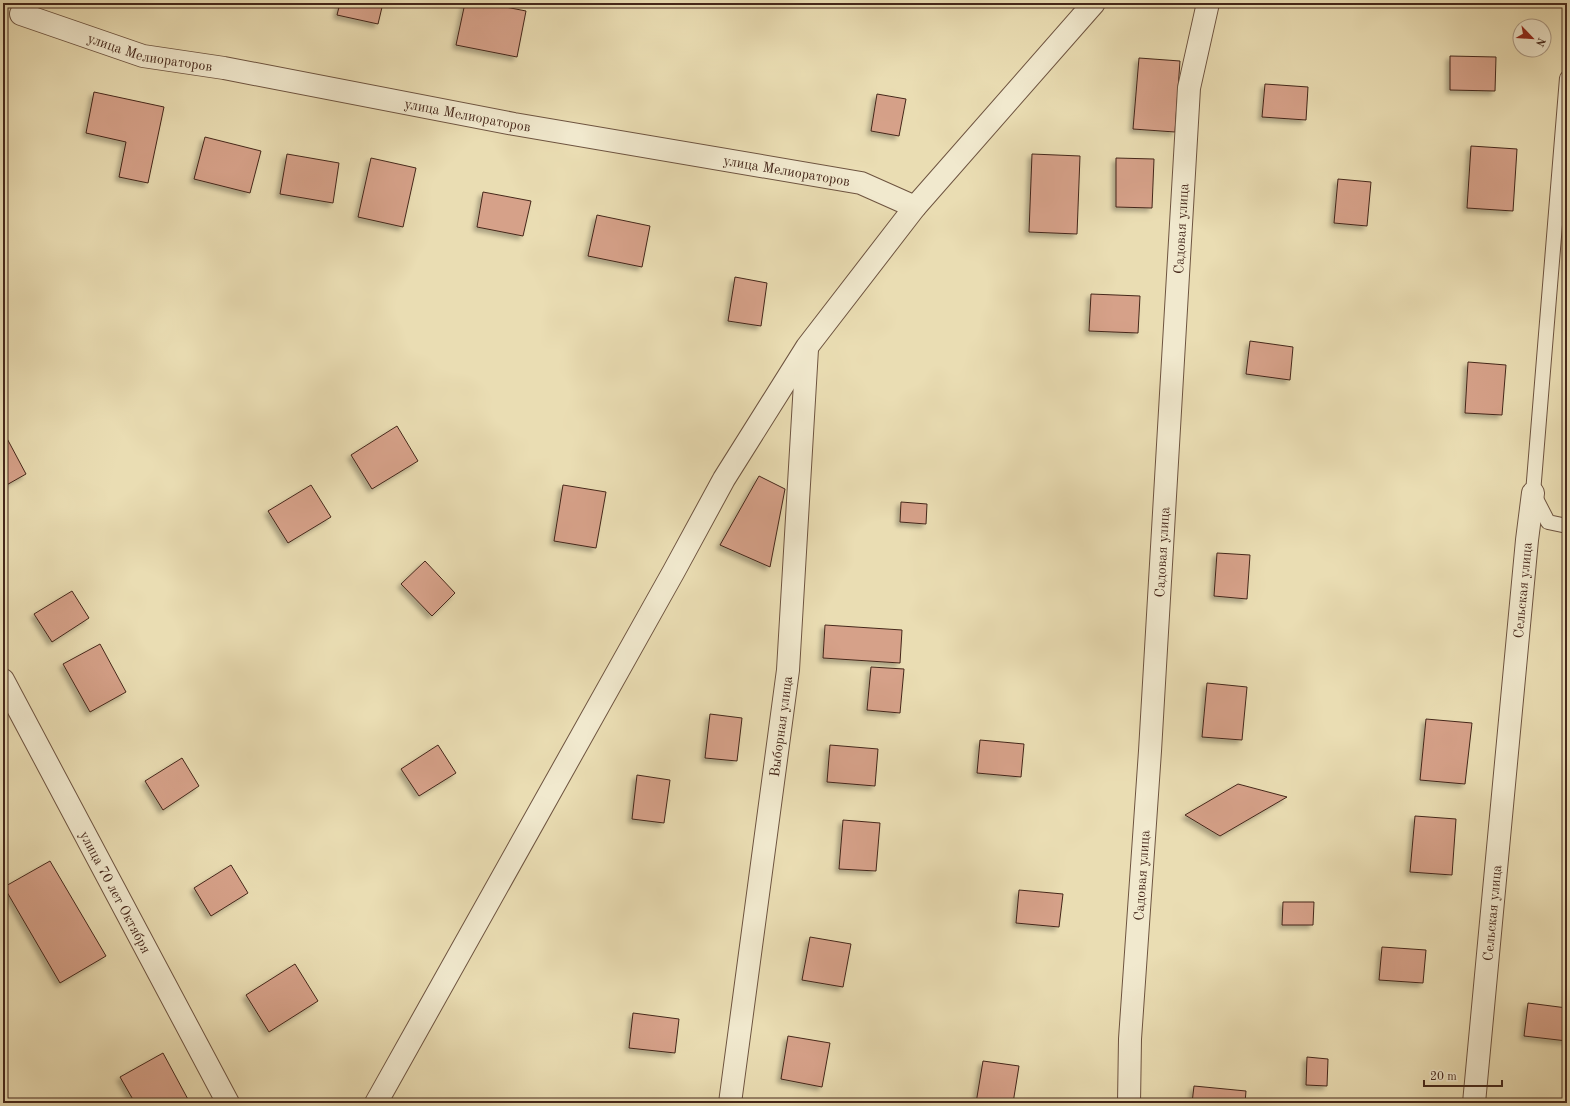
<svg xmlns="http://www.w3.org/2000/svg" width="1570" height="1106" font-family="'Old Standard TT',serif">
<defs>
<filter id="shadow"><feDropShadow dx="-3.5" dy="3.5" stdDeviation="2" flood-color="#0004"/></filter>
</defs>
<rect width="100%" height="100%" fill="#eaddb3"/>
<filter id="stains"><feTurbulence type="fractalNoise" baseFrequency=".005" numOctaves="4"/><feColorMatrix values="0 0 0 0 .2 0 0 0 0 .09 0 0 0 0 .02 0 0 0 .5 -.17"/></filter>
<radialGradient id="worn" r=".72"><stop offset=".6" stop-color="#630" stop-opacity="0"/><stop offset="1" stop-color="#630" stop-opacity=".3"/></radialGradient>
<path fill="#d6a189" stroke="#45271a" filter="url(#shadow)" d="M 340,3 L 383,3 L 378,24 L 337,15 Z
M 465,3 L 485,3 L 526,11 L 517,57 L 456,45 Z
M 1450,56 L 1496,57 L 1495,91 L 1450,90 Z
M 1139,58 L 1180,61 L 1175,132 L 1133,129 Z
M 1265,84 L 1308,87 L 1306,120 L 1262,117 Z
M 94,92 L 164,107 L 148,183 L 119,177 L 126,142 L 86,133 Z
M 877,94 L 906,99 L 899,136 L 871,131 Z
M 205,137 L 261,151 L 250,193 L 194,179 Z
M 1471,146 L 1517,149 L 1513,211 L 1467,208 Z
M 287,154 L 339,163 L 333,203 L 280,194 Z
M 1032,154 L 1080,156 L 1077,234 L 1029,232 Z
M 371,158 L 416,168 L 403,227 L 358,217 Z
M 1116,158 L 1154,159 L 1152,208 L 1116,207 Z
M 1338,179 L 1371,182 L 1367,226 L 1334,223 Z
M 483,192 L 531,201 L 523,236 L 477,227 Z
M 597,215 L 650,226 L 642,267 L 588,256 Z
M 735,277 L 767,283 L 761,326 L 728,321 Z
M 1091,294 L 1140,296 L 1138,333 L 1089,331 Z
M 1250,341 L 1293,347 L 1290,380 L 1246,374 Z
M 1468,362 L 1506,365 L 1502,415 L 1465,413 Z
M 397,426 L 418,461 L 372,489 L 351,455 Z
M 3,431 L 26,474 L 3,487 Z
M 759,476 L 785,489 L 770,567 L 720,545 Z
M 311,485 L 331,517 L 288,543 L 268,511 Z
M 563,485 L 606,492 L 596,548 L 554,541 Z
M 901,502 L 927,504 L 926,524 L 900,522 Z
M 1217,553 L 1250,555 L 1247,599 L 1214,596 Z
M 425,561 L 455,593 L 432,616 L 401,584 Z
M 72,591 L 89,618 L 52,642 L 34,614 Z
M 825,625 L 902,630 L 900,663 L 823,658 Z
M 100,644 L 126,692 L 90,712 L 63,664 Z
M 871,667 L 904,669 L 900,713 L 867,710 Z
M 1207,683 L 1247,687 L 1242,740 L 1202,737 Z
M 710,714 L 742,718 L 737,761 L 705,758 Z
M 1426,719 L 1472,723 L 1465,784 L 1420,780 Z
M 980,740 L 1024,744 L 1021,777 L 977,773 Z
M 438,745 L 456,773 L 419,796 L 401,769 Z
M 830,745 L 878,749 L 875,786 L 827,782 Z
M 182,758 L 199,786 L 163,810 L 145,781 Z
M 637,775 L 670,780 L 664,823 L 632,819 Z
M 1238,784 L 1287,797 L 1220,836 L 1185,815 Z
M 1415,816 L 1456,819 L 1452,875 L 1410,872 Z
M 843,820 L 880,823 L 876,871 L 839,869 Z
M 50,861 L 106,956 L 60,983 L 4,887 Z
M 231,865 L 248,893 L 211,916 L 194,888 Z
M 1019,890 L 1063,894 L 1059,927 L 1016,923 Z
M 1283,902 L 1314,902 L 1313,925 L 1282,925 Z
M 810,937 L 851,944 L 843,987 L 802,980 Z
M 1382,947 L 1426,950 L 1423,983 L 1379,980 Z
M 295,964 L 318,1001 L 269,1032 L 246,995 Z
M 1528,1003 L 1567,1008 L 1567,1041 L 1524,1036 Z
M 633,1013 L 679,1019 L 675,1053 L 629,1048 Z
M 788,1036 L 830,1043 L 822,1087 L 781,1079 Z
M 163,1053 L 190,1103 L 135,1103 L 120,1077 Z
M 1307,1057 L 1328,1059 L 1327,1086 L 1306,1085 Z
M 983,1061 L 1019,1066 L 1013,1103 L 976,1103 Z
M 1194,1086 L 1246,1091 L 1245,1103 L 1192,1103 Z
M 628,1099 L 653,1103 L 628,1103 Z"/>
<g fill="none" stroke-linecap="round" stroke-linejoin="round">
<g stroke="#6e5440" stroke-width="16">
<path id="lane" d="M 1567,78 L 1533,493 L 1548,522 L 1567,526"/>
</g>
<g stroke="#6e5440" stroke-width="24">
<g id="street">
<path id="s1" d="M 21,14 L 143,56 L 224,68 L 514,124 L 861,183 L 915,207"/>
<path id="s2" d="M 3,680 L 228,1103"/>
<path d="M 376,1103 L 674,571 L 724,479 L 807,347 L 915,207 L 1094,3"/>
<path id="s3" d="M 730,1103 L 788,670 L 807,349"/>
<path id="s4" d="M 1129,1103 L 1130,1039 L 1150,751 L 1189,88 L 1208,3"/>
<path id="s5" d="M 1474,1103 L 1527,540 L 1533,493"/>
</g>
</g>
<use href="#lane" stroke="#f1e9ce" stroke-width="14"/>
<use href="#street" stroke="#f1e9ce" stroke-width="22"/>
</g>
<g text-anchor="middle" stroke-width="3" stroke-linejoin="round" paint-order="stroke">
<g font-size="14" fill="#45271a" stroke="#f1e9ce">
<text dy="5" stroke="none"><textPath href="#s1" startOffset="135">улица Мелиораторов</textPath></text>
<text dy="5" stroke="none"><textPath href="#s1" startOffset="459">улица Мелиораторов</textPath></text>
<text dy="5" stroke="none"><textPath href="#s1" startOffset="783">улица Мелиораторов</textPath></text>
<text dy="5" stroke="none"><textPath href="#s4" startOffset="876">Садовая улица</textPath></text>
<text dy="5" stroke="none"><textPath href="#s4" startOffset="552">Садовая улица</textPath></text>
<text dy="5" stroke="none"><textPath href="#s5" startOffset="515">Сельская улица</textPath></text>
<text dy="5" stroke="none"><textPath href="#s3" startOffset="380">Выборная улица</textPath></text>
<text dy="5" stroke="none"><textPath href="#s4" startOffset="228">Садовая улица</textPath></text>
<text dy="5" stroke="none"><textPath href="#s2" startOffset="240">улица 70 лет Октября</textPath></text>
<text dy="5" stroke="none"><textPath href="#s5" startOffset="191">Сельская улица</textPath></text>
</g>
</g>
<rect width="1570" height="1106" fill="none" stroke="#eaddb3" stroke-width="16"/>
<rect x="4" y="4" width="1562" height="1098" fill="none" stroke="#45271a" stroke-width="2"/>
<rect x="8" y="8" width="1554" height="1090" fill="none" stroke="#45271a"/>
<g transform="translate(1532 38) rotate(115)"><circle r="19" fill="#f1e9ce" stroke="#ac9b86"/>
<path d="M0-3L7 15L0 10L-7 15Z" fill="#8f2418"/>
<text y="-6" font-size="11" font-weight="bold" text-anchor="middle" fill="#45271a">N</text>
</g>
<path d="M1424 1080v6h78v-6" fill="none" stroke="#45271a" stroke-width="2"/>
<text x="1430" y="1080" font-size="12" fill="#45271a" stroke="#f1e9ce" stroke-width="3" paint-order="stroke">20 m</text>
<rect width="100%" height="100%" filter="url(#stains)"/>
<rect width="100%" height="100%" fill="url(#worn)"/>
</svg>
